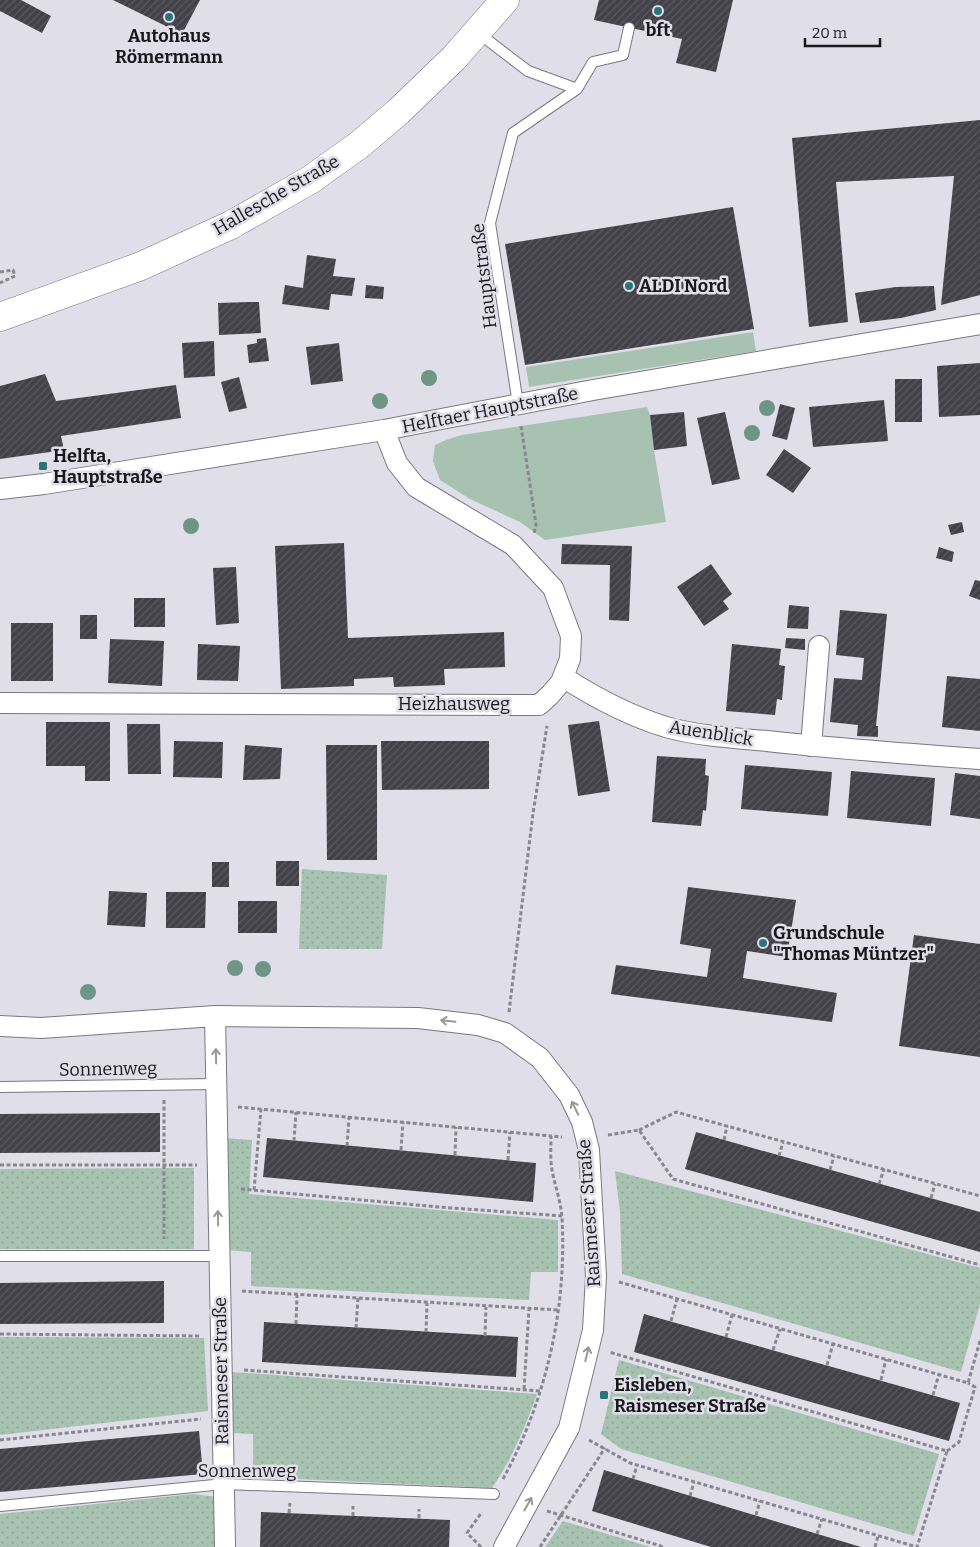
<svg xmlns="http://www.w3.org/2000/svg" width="980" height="1547" font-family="Bitter,serif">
<defs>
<pattern id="park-dots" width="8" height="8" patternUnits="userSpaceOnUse" patternTransform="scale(1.25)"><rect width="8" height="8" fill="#a7c2b1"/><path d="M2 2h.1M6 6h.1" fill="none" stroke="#8fa698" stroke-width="1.8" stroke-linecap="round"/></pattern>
<pattern id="building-hatch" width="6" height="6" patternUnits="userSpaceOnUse" patternTransform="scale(1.25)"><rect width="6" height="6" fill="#424149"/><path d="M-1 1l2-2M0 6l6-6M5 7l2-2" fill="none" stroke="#5a5960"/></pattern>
</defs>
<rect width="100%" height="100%" fill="#dfdee9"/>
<path fill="#a7c2b1" d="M 753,332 L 756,351 L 529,387 L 526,367 Z
M 647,407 L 650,415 L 654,450 L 666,522 L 545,540 L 520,522 L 470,499 L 440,480 L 433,461 L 435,445 L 446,440 L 462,435 Z"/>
<path fill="url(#park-dots)" d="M 302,869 L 387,875 L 382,949 L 299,949 Z
M 225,1138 L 252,1140 L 249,1194 L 558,1220 L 558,1272 L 531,1272 L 529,1300 L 251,1286 L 251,1252 L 227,1250 Z
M 194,1168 L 194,1249 L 0,1249 L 0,1169 Z
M 615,1171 L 980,1268 L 980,1304 L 961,1372 L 622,1274 L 620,1212 Z
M 0,1337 L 204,1338 L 208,1411 L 0,1435 Z
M 619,1360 L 939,1454 L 914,1536 L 621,1449 L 601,1434 Z
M 232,1372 L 537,1394 C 525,1427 512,1459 492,1488 L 253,1477 L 253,1434 L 233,1433 Z
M 193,1494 L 217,1497 L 217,1547 L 0,1547 L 0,1514 Z
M 563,1521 L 651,1547 L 545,1547 Z"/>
<path fill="url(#building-hatch)" d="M 0,0 L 21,0 L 51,16 L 42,33 L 0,11 Z
M 113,0 L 200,0 L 182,34 Z
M 599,0 L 733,0 L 716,72 L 676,63 L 682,39 L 594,20 Z
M 980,120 L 980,295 L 941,305 L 954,176 L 836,182 L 848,322 L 809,327 L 792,138 Z
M 733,207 L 754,329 L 525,365 L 505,244 Z
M 307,255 L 336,259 L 333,276 L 355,278 L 352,296 L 331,294 L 329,310 L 282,304 L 285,285 L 303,288 Z
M 366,285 L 384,287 L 383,299 L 365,298 Z
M 934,286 L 936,310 L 901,318 L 860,323 L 855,293 L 896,287 Z
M 249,302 L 259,302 L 261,333 L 219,335 L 218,303 Z
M 266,338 L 269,361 L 249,363 L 247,345 L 257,343 L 257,339 Z
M 214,341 L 215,376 L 184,378 L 182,343 Z
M 339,343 L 343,381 L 311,385 L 306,347 Z
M 980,363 L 980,415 L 939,417 L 937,366 Z
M 45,374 L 56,401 L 176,385 L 181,418 L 61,436 L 64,450 L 0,459 L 0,386 Z
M 239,377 L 247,408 L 229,412 L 221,382 Z
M 895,379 L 922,379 L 922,422 L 895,422 Z
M 884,400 L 888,441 L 813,447 L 809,407 Z
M 780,404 L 795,408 L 787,440 L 772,436 Z
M 684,412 L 687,446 L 654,450 L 650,415 Z
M 725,412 L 740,479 L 712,485 L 697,418 Z
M 784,449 L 811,468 L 793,493 L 766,475 Z
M 962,522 L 964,532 L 951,535 L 948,525 Z
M 344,543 L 348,638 L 504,632 L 505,667 L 444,669 L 445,685 L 394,687 L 393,677 L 354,679 L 354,686 L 281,689 L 275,546 Z
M 562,544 L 632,546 L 629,621 L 609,620 L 610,565 L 561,564 Z
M 939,547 L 954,552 L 952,562 L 936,558 Z
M 711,564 L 732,594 L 723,601 L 729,609 L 704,626 L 677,587 Z
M 236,567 L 239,623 L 216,625 L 213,568 Z
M 975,580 L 980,581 L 980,600 L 969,596 Z
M 134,598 L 165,598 L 165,627 L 134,627 Z
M 789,605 L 809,607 L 808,629 L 787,628 Z
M 840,610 L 887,614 L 876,726 L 878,726 L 878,737 L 857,736 L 858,725 L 830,722 L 834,678 L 862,680 L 864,658 L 836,655 Z
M 80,615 L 97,615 L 97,639 L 80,639 Z
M 11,623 L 53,623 L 53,681 L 11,681 Z
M 786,638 L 805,639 L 805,650 L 785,648 Z
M 110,639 L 164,641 L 162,686 L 108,683 Z
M 198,644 L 240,646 L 238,681 L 197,680 Z
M 732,644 L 781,649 L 779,665 L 785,666 L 782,700 L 777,699 L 775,715 L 726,711 Z
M 947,676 L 980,679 L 980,731 L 942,727 Z
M 599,721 L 610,791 L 578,796 L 568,725 Z
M 46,722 L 110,722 L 110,781 L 85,781 L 85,766 L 46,766 Z
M 127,724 L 160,724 L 161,774 L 128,774 Z
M 174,741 L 223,742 L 222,778 L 173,777 Z
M 381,741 L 489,741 L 489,789 L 382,790 Z
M 245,745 L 282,748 L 280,779 L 243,780 Z
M 326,745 L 377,745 L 377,860 L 327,860 Z
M 657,756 L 706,759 L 705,775 L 709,776 L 706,811 L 703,810 L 701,826 L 652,822 Z
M 745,765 L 832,772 L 828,816 L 741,809 Z
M 851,771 L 935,778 L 931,826 L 847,818 Z
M 955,773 L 980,776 L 980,819 L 950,815 Z
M 276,861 L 299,861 L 299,886 L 276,886 Z
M 212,862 L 229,862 L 229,887 L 212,887 Z
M 688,887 L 796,900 L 787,957 L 747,951 L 743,978 L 837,993 L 832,1022 L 611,994 L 616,965 L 707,977 L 711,949 L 680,944 Z
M 109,891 L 147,893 L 145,927 L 107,925 Z
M 166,892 L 206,892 L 205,928 L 166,928 Z
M 238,901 L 277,901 L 277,933 L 238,933 Z
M 914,935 L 980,944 L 980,1057 L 899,1046 Z
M 160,1113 L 160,1152 L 0,1153 L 0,1114 Z
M 696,1132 L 980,1212 L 980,1252 L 685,1169 Z
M 267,1138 L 536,1163 L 533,1202 L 263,1177 Z
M 164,1281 L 164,1323 L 0,1324 L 0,1283 Z
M 644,1314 L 960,1403 L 949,1441 L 634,1352 Z
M 264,1322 L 518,1337 L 516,1377 L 262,1362 Z
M 199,1431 L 203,1474 L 0,1492 L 0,1449 Z
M 604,1470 L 861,1547 L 711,1547 L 592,1511 Z
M 261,1512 L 450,1520 L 449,1547 L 260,1547 Z"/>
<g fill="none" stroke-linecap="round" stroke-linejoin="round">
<g stroke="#797882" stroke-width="12">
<path id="lane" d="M 477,32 L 528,71 L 577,89
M 518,404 L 490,223 L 513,133 L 577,89 L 593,62 L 623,55 L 629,28
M 0,1087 L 216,1084
M 0,1256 L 219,1256
M 0,1506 L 224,1484 L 494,1494"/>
</g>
<g stroke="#797882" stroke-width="22">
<path id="street" d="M 0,489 L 44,484 L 384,430 L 593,390 L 980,324
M 563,677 C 594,697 630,716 666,727 C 698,736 733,738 767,741 C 838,749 909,754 980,759
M 0,703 L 539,705 L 550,695 L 561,682 L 570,659 L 571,636 L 553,588 L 513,545 L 416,487 L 397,463 L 384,430
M 811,746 L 819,646
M 215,1016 L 225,1547
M 0,1026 L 41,1028 L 215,1016 L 418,1018 L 478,1025 L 505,1033 L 540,1058 L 569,1095 L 582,1122 L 589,1150 L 596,1276 L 593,1330 L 569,1428 L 504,1547"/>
</g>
<g stroke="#797882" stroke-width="29">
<path id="secondary" d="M 0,317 L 141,266 L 231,225 L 310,180 L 359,145 L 399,111 L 454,58 L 505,0"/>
</g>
<path stroke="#88878f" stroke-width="3" stroke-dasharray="4 2.5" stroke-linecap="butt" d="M 0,272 L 13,270 L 15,276 L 0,283
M 521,426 L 536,524 L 534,534
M 509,1012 L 533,813 L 547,726
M 164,1100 L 164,1239
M 238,1107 L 551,1136
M 639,1130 L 676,1112 L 980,1196
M 608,1135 L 639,1130 L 673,1179 L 980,1265
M 724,1140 L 727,1126
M 294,1141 L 296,1112
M 347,1146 L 349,1117
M 401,1150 L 403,1122
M 455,1155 L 456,1127
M 779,1156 L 783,1142
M 508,1160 L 510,1132
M 0,1165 L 197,1165
M 830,1170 L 834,1156
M 879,1184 L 884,1169
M 241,1189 L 439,1207 L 562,1216
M 254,1190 L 261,1109
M 931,1198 L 935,1184
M 619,1282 L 968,1383 L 980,1341
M 242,1291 L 558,1310
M 671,1321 L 677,1299
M 296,1324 L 297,1295
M 356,1328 L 358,1298
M 426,1332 L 427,1303
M 0,1334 L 199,1336
M 485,1336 L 486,1307
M 726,1337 L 732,1315
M 773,1350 L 780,1329
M 827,1365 L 833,1344
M 244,1370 L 541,1391
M 881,1380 L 886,1359
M 524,1389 L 529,1309
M 933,1395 L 939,1374
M 0,1440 L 201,1419
M 589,1440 L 630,1463 L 917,1547 L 947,1451 L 609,1352
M 947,1451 L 959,1442 L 975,1387 L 968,1383
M 503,1479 C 546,1400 567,1309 562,1218 C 561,1202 555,1186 552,1170 C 550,1159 551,1147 551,1136 L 562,1137
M 633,1479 L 637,1465
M 690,1496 L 694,1482
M 547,1511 L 664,1547
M 289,1513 L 290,1503
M 756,1515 L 760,1501
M 353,1516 L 353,1506
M 419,1518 L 419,1509
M 817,1534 L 822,1519
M 481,1547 L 467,1533 L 482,1512
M 540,1547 L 605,1448
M 875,1547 L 878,1536"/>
<use href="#lane" stroke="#fff" stroke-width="10"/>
<use href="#street" stroke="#fff" stroke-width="20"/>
<use href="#secondary" stroke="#fff" stroke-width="28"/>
</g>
<g fill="#6f9587">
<circle cx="429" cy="378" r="8"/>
<circle cx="380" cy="401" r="8"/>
<circle cx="767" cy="408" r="8"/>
<circle cx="752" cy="433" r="8"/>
<circle cx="191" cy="526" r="8"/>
<circle cx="235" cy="968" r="8"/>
<circle cx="263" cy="969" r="8"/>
<circle cx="88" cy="992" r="8"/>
</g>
<defs><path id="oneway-shaft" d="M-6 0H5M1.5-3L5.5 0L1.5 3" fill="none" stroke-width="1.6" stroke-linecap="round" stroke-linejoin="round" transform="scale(1.25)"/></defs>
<g stroke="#989899">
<use href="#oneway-shaft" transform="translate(448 1021) rotate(-174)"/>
<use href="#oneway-shaft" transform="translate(216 1056) rotate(-91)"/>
<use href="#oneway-shaft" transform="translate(575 1108) rotate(-116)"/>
<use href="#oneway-shaft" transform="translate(218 1218) rotate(-91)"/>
<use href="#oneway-shaft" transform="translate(587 1354) rotate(-77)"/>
<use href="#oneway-shaft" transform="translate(528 1504) rotate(-61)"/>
</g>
<g fill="#2a7379" stroke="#dfdee9" stroke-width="2">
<circle cx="658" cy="11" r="5"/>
<circle cx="169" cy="17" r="5"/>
<circle cx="629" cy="286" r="5"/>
<rect x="38" y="461" width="10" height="10" rx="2.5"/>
<circle cx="763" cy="943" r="5"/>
<rect x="599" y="1390" width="10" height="10" rx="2.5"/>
</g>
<g text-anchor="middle" stroke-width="5" stroke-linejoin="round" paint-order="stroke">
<g font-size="18" font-weight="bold" fill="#19191d" stroke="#dfdee9" text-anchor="start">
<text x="658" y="36" text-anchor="middle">bft</text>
<text x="169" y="42" text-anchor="middle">Autohaus<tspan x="169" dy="21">Römermann</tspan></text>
<text x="639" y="292">ALDI Nord</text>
<text x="53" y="462">Helfta,<tspan x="53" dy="21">Hauptstraße</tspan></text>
<text x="773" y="939">Grundschule<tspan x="773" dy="21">"Thomas Müntzer"</tspan></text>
<text x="614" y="1391">Eisleben,<tspan x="614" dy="21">Raismeser Straße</tspan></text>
</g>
<g font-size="18" fill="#19191d" stroke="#dfdee9">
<text transform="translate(276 195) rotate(-30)" y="6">Hallesche Straße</text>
<text transform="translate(484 276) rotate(-97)" y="6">Hauptstraße</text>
<text transform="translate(490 410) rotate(-11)" y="6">Helftaer Hauptstraße</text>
<text x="454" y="710">Heizhausweg</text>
<text transform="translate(711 733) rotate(9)" y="6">Auenblick</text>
<text transform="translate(108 1069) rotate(-1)" y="6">Sonnenweg</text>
<text transform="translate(589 1213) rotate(-94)" y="6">Raismeser Straße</text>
<text transform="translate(221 1371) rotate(-91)" y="6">Raismeser Straße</text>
<text x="247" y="1477">Sonnenweg</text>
</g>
</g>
<path d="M805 38v8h75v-8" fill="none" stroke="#19191d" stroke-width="2.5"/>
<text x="812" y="38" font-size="15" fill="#19191d" stroke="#dfdee9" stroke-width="4" paint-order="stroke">20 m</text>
</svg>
